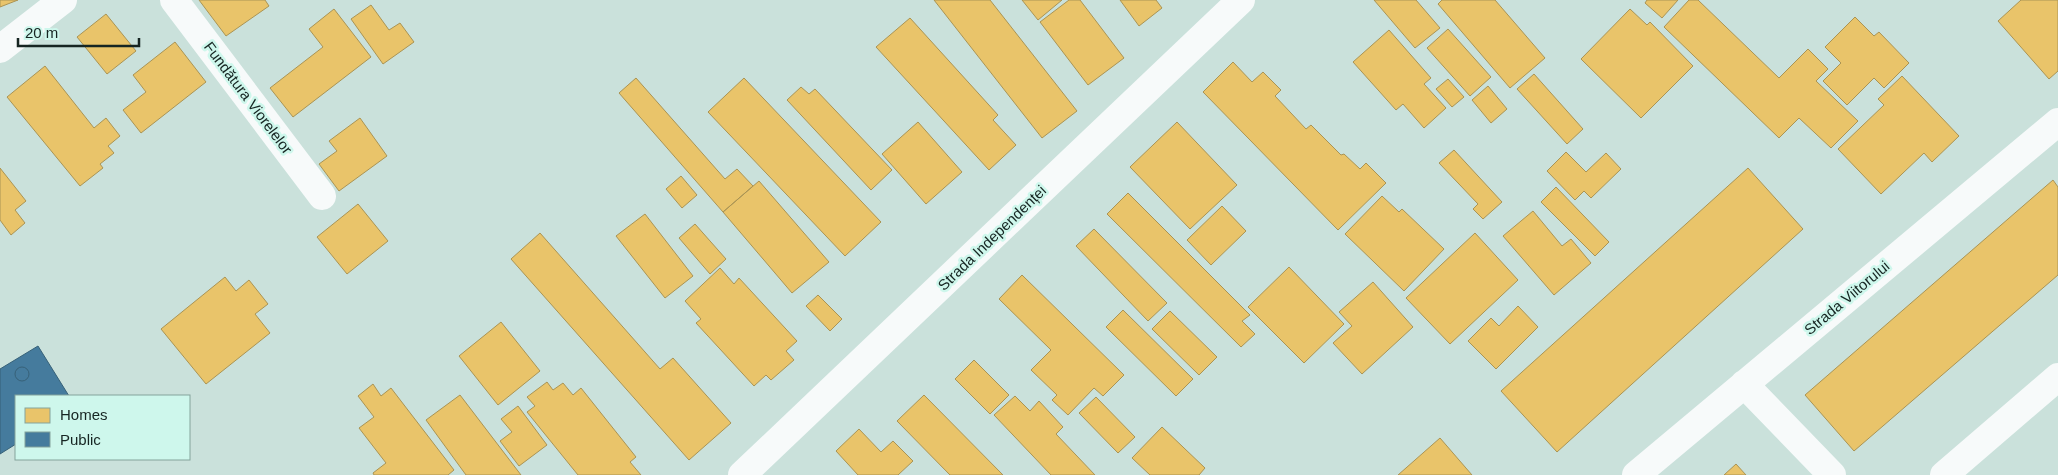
<svg xmlns="http://www.w3.org/2000/svg" width="2058" height="475" font-family="Helvetica,sans-serif">
<rect width="100%" height="100%" fill="#cae1db"/>
<path fill="#e9c46a" stroke="#aa9454" d="M 0,0 L 18,0 L 0,7 Z
M 199,0 L 265,0 L 269,6 L 226,36 Z
M 934,0 L 990,0 L 1077,111 L 1042,138 Z
M 1022,0 L 1062,0 L 1038,20 Z
M 1069,0 L 1080,0 L 1124,58 L 1088,85 L 1040,22 Z
M 1120,0 L 1156,0 L 1162,8 L 1139,26 Z
M 1374,0 L 1416,0 L 1440,28 L 1415,48 Z
M 1442,0 L 1495,0 L 1545,58 L 1510,88 L 1438,4 Z
M 1647,0 L 1678,0 L 1662,18 L 1645,3 Z
M 1689,0 L 1698,0 L 1779,78 L 1808,49 L 1828,69 L 1816,81 L 1858,121 L 1831,148 L 1799,118 L 1779,138 L 1664,27 Z
M 2021,0 L 2058,0 L 2058,71 L 2049,79 L 1998,21 Z
M 371,5 L 389,30 L 400,23 L 414,42 L 383,64 L 351,19 Z
M 334,9 L 371,57 L 293,117 L 270,88 L 323,47 L 309,29 Z
M 1630,9 L 1647,25 L 1650,22 L 1693,66 L 1641,118 L 1581,59 Z
M 106,14 L 136,51 L 107,74 L 77,37 Z
M 1855,17 L 1874,36 L 1879,32 L 1909,63 L 1884,88 L 1874,78 L 1847,105 L 1823,81 L 1841,63 L 1825,47 Z
M 910,18 L 998,115 L 993,120 L 1016,145 L 989,170 L 876,47 Z
M 1448,29 L 1491,77 L 1470,96 L 1427,48 Z
M 1389,30 L 1431,78 L 1424,84 L 1446,108 L 1424,128 L 1403,104 L 1396,110 L 1353,62 Z
M 175,42 L 206,82 L 141,133 L 123,110 L 146,92 L 133,75 Z
M 1233,62 L 1252,82 L 1263,72 L 1281,90 L 1275,96 L 1306,129 L 1311,125 L 1341,155 L 1344,154 L 1360,169 L 1366,163 L 1386,183 L 1338,230 L 1203,92 Z
M 45,66 L 94,128 L 106,118 L 120,136 L 108,146 L 114,153 L 100,164 L 103,168 L 80,186 L 7,97 Z
M 1534,74 L 1583,129 L 1567,144 L 1517,89 Z
M 1902,76 L 1959,136 L 1932,162 L 1924,153 L 1881,194 L 1838,149 L 1884,105 L 1878,99 Z
M 636,78 L 725,179 L 737,169 L 753,186 L 723,212 L 619,93 Z
M 744,78 L 881,222 L 845,256 L 708,112 Z
M 1448,79 L 1464,97 L 1452,107 L 1436,89 Z
M 1488,86 L 1507,109 L 1491,123 L 1472,100 Z
M 801,87 L 809,94 L 815,89 L 892,170 L 871,190 L 787,100 Z
M 360,118 L 387,156 L 339,191 L 319,164 L 337,151 L 329,141 Z
M 918,122 L 962,172 L 926,204 L 882,154 Z
M 1177,122 L 1237,185 L 1190,229 L 1130,167 Z
M 1454,150 L 1502,202 L 1483,219 L 1473,209 L 1478,204 L 1439,163 Z
M 1566,152 L 1586,172 L 1606,153 L 1621,169 L 1591,198 L 1584,191 L 1575,200 L 1547,171 Z
M 0,168 L 26,201 L 15,210 L 25,223 L 11,235 L 0,220 Z
M 1748,168 L 1803,229 L 1557,452 L 1501,391 Z
M 681,176 L 697,195 L 682,208 L 666,189 Z
M 2053,180 L 2058,187 L 2058,275 L 1854,451 L 1805,395 Z
M 759,181 L 829,262 L 792,293 L 723,212 Z
M 1556,187 L 1609,242 L 1595,256 L 1541,202 Z
M 1128,193 L 1250,315 L 1242,321 L 1255,334 L 1241,347 L 1107,214 Z
M 1382,196 L 1399,212 L 1402,209 L 1444,249 L 1404,291 L 1345,234 Z
M 358,204 L 388,241 L 347,274 L 317,237 Z
M 1222,206 L 1246,231 L 1211,265 L 1187,240 Z
M 1533,211 L 1562,246 L 1571,239 L 1591,263 L 1554,295 L 1503,236 Z
M 645,214 L 693,276 L 665,298 L 616,236 Z
M 695,224 L 726,259 L 710,274 L 679,238 Z
M 1094,229 L 1167,303 L 1148,321 L 1076,246 Z
M 540,233 L 660,369 L 673,358 L 731,423 L 689,460 L 511,259 Z
M 1475,233 L 1518,280 L 1450,344 L 1406,298 Z
M 1289,267 L 1344,324 L 1304,363 L 1248,307 Z
M 720,268 L 734,284 L 739,278 L 797,341 L 786,351 L 794,360 L 771,380 L 766,375 L 754,386 L 696,323 L 701,319 L 685,301 Z
M 1022,275 L 1124,375 L 1103,396 L 1094,388 L 1068,415 L 1052,400 L 1057,395 L 1031,370 L 1051,350 L 999,299 Z
M 225,277 L 236,291 L 249,280 L 268,304 L 255,314 L 270,333 L 206,384 L 161,329 Z
M 1373,282 L 1413,327 L 1362,374 L 1333,343 L 1352,326 L 1339,312 Z
M 818,295 L 842,319 L 830,331 L 806,306 Z
M 1518,306 L 1538,327 L 1496,369 L 1468,341 L 1491,318 L 1499,326 Z
M 1123,310 L 1193,379 L 1176,396 L 1106,327 Z
M 1170,311 L 1217,357 L 1199,375 L 1152,329 Z
M 501,322 L 540,371 L 498,405 L 459,356 Z
M 974,360 L 1009,395 L 990,414 L 955,379 Z
M 547,382 L 553,390 L 563,383 L 573,395 L 581,388 L 636,457 L 630,462 L 641,475 L 578,475 L 527,412 L 535,406 L 527,397 Z
M 373,384 L 381,396 L 391,388 L 454,470 L 448,475 L 374,475 L 373,473 L 386,463 L 359,428 L 374,417 L 358,396 Z
M 460,395 L 521,475 L 466,475 L 426,420 Z
M 924,395 L 1003,475 L 950,475 L 897,421 Z
M 1015,396 L 1030,411 L 1039,401 L 1063,427 L 1056,434 L 1095,475 L 1051,475 L 994,415 Z
M 1096,397 L 1135,437 L 1118,453 L 1079,413 Z
M 518,406 L 547,445 L 519,466 L 500,441 L 512,432 L 501,419 Z
M 1162,427 L 1205,468 L 1199,475 L 1150,475 L 1132,458 Z
M 859,429 L 881,452 L 893,441 L 913,461 L 898,475 L 858,475 L 836,451 Z
M 1440,438 L 1472,475 L 1398,475 Z
M 1736,464 L 1746,475 L 1724,475 Z"/>
<path fill="#457b9d" stroke="#376178" d="M 38,346 L 69,396 L 16,396 L 16,444 L 0,454 L 0,369 Z
M15 374a7 7 0 1 1 14 0a7 7 0 1 1-14 0Z"/>
<g fill="none" stroke-linecap="round" stroke-linejoin="round">
<path stroke="#f7fafa" stroke-width="28" d="M 174,0 L 322,196
M 0,49 L 63,0
M 1744,384 L 1832,475
M 742,475 L 1241,0
M 1636,475 L 2058,122
M 1944,475 L 2058,377"/>
</g>
<g text-anchor="middle" stroke-width="5" stroke-linejoin="round" paint-order="stroke">
<g font-size="15" fill="#162522" stroke="#cef7ec">
<text transform="translate(248 98) rotate(53)" y="5">Fundătura Viorelelor</text>
<text transform="translate(992 238) rotate(-44)" y="5">Strada Independenței</text>
<text transform="translate(1847 298) rotate(-40)" y="5">Strada Viitorului</text>
</g>
</g>
<rect x="15" y="395" width="175" height="65" fill="#cef7ec" stroke="#84a39b"/>
<rect x="25" y="408" width="25" height="15" fill="#e9c46a" stroke="#84a39b"/>
<text x="60" y="420" font-size="15" fill="#162522">Homes</text>
<rect x="25" y="432" width="25" height="15" fill="#457b9d" stroke="#84a39b"/>
<text x="60" y="445" font-size="15" fill="#162522">Public</text>
<path d="M18 38v8h121v-8" fill="none" stroke="#162522" stroke-width="2.5"/>
<text x="25" y="38" font-size="15" fill="#162522" stroke="#cef7ec" stroke-width="4" paint-order="stroke">20 m</text>
</svg>
